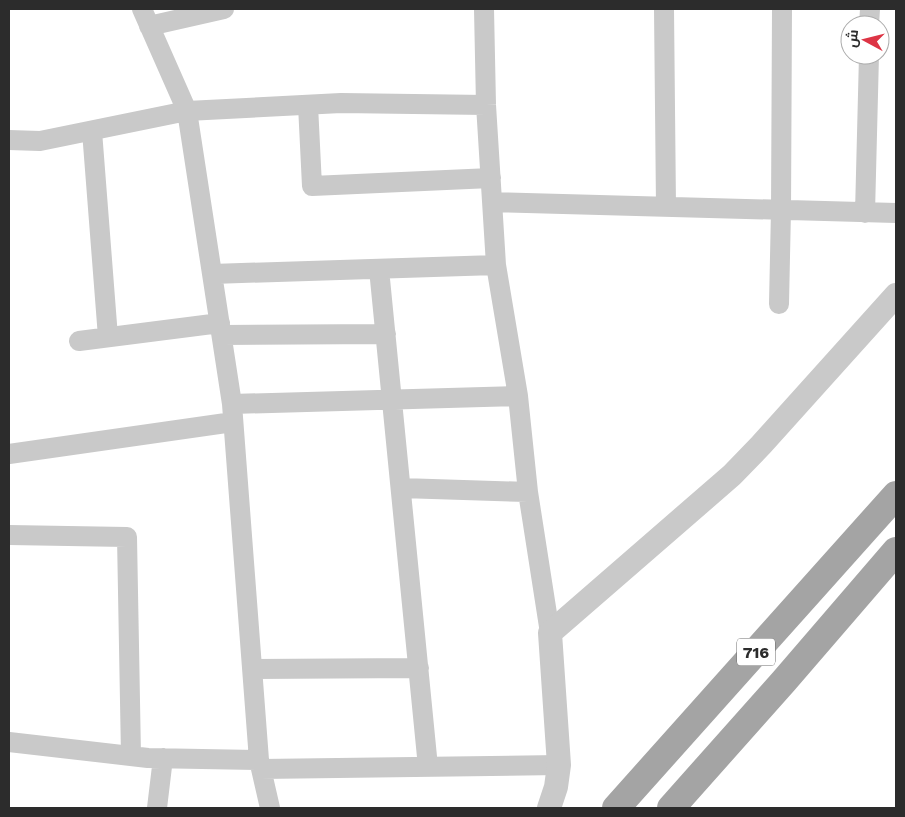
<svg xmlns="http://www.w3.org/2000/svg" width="905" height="817" font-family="'Work Sans',Cairo,sans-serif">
<rect width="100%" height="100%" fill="#fff"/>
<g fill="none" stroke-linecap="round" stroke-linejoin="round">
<path stroke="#c9c9c9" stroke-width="20" d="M 142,9 L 187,111 L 232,404 L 259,760 L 270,808
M 484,9 L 486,105 L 496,265 L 518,396 L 528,492 L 550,633
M 664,9 L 666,207
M 869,25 L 870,9
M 149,26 L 224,9
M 308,105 L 312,186 L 491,178
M 92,131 L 108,337
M 9,140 L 40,141 L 187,111 L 341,103 L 486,105
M 492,202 L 896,213
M 865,213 L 869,55
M 379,269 L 428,767
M 212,274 L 496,265
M 779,304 L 781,210 L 782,9
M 222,335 L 386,334
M 79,341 L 220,323
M 232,404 L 518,396
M 9,454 L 233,422
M 401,488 L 528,492
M 9,535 L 127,537 L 131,756
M 253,669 L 419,668
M 9,742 L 148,758 L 259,760
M 261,769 L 559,765
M 157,808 L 163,758"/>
<path stroke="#c9c9c9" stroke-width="24" d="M 549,808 L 556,787 L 559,765 L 550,633 L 732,475 L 761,445 L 896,295"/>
<path stroke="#a4a4a4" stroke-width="28" d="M 616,808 L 896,495
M 671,808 L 784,681 L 896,551"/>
</g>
<g text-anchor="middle" stroke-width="5" stroke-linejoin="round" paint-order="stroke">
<rect fill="#fff" stroke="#6b6b6b" stroke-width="1" x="737" y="638.5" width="38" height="27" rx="4"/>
<g font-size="16" font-weight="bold" fill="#2c2c2c">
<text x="756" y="658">716</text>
</g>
</g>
<rect width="905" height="817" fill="none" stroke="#2c2c2c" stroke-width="20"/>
<g transform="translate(865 40) rotate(277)"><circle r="24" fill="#ffffff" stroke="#ababab"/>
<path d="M0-4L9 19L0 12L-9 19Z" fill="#dd3445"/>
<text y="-8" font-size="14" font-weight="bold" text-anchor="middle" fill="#2c2c2c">ش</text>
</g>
</svg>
